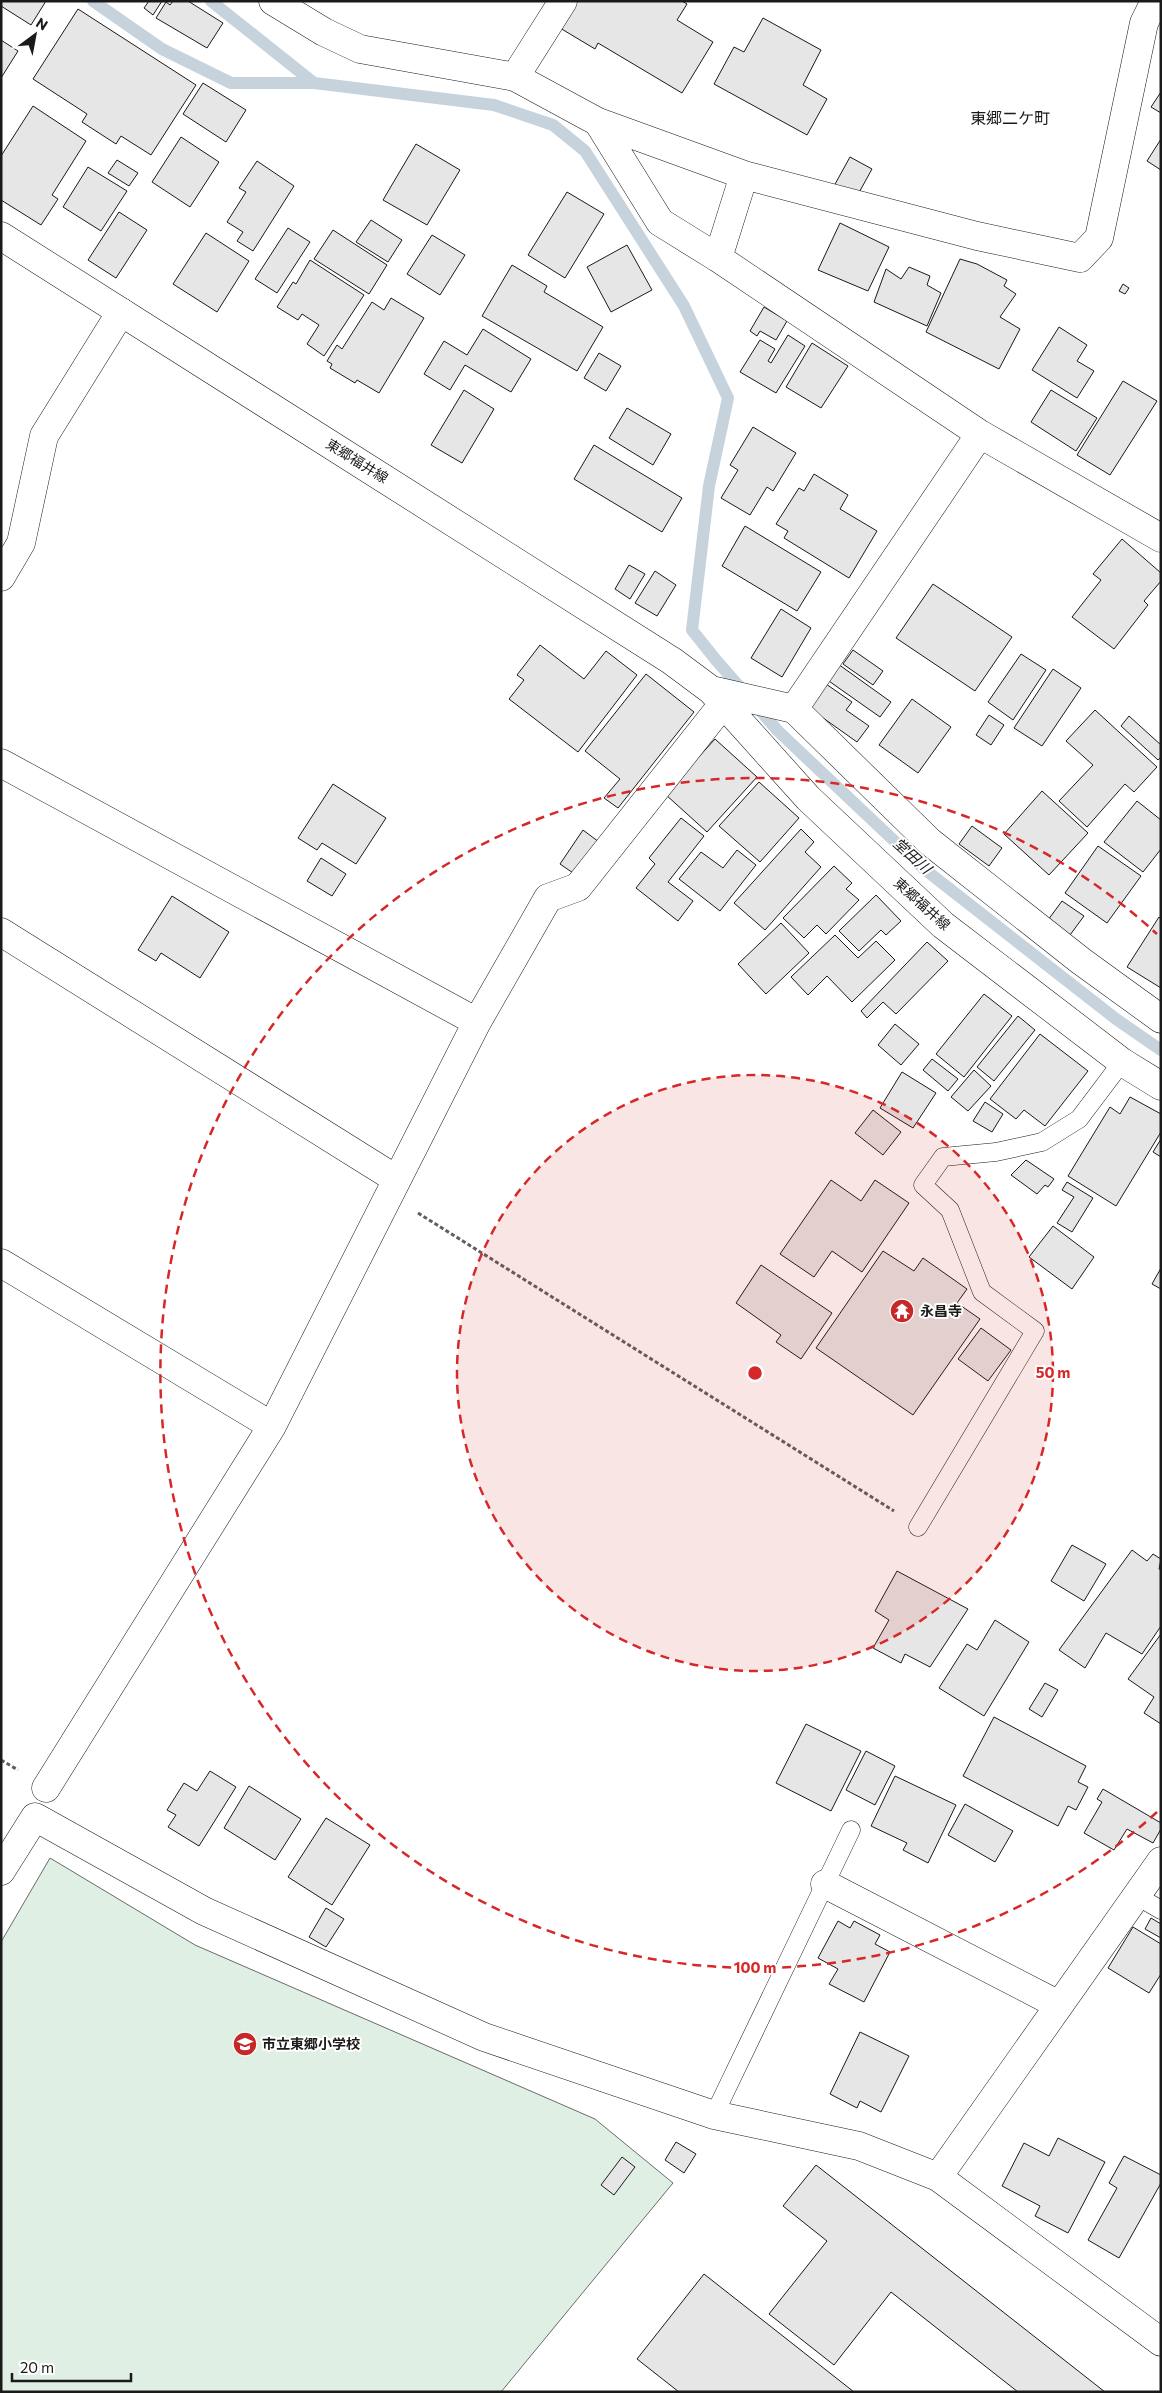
<svg xmlns="http://www.w3.org/2000/svg" width="1162" height="2393" font-family="Commissioner,'Noto Sans JP',sans-serif">
<rect width="100%" height="100%" fill="#fff"/>
<path fill="#e0efe3" stroke="#6a6a6a" d="M 50,1858 L 195,1945 L 595,2119 L 673,2183 L 501,2392 L 1,2392 L 1,1942 Z"/>
<g fill="none" stroke-linecap="round" stroke-linejoin="round">
<path stroke="#c6d2dc" stroke-width="12" d="M 93,1 L 162,49 L 231,83 L 314,83
M 211,1 L 314,83 L 494,105 L 553,125 L 585,151 L 684,306 L 728,398 L 709,486 L 692,630 L 716,660 L 778,731 L 923,868 L 1116,1019 L 1161,1050"/>
</g>
<path fill="#e6e6e6" stroke="#1a1a1a" d="M 1,1 L 46,1 L 31,25 L 1,6 Z
M 149,1 L 162,1 L 153,15 L 144,8 Z
M 173,1 L 188,1 L 223,23 L 207,48 L 156,18 L 166,2 L 170,5 Z
M 575,1 L 682,1 L 687,4 L 677,20 L 713,42 L 682,93 L 598,43 L 595,49 L 560,28 Z
M 78,9 L 196,85 L 151,155 L 121,136 L 116,144 L 82,122 L 87,114 L 33,79 Z
M 763,18 L 821,50 L 803,85 L 827,99 L 807,135 L 714,84 L 734,47 L 744,52 Z
M 1,40 L 18,51 L 1,78 Z
M 203,83 L 246,110 L 226,142 L 183,114 Z
M 1161,92 L 1161,113 L 1151,107 Z
M 33,106 L 86,141 L 52,195 L 58,199 L 41,225 L 1,200 L 1,156 Z
M 181,137 L 219,162 L 190,207 L 152,182 Z
M 1161,139 L 1161,170 L 1147,161 Z
M 416,144 L 460,170 L 427,225 L 383,200 Z
M 850,157 L 872,169 L 851,207 L 829,195 Z
M 117,160 L 138,173 L 129,186 L 108,173 Z
M 257,161 L 294,186 L 253,251 L 237,241 L 243,232 L 227,222 L 246,192 L 239,188 Z
M 88,167 L 127,191 L 101,231 L 63,207 Z
M 567,192 L 604,214 L 565,278 L 528,255 Z
M 119,212 L 147,230 L 116,278 L 88,260 Z
M 371,220 L 402,240 L 388,262 L 356,242 Z
M 840,223 L 889,247 L 868,291 L 818,270 Z
M 288,228 L 310,242 L 277,293 L 255,279 Z
M 333,230 L 387,265 L 369,294 L 314,259 Z
M 206,233 L 249,261 L 217,312 L 173,284 Z
M 432,235 L 465,255 L 440,295 L 407,274 Z
M 627,245 L 652,290 L 611,312 L 587,267 Z
M 960,259 L 977,264 L 1007,280 L 1004,286 L 1016,294 L 1000,317 L 1020,329 L 999,369 L 926,332 Z
M 310,260 L 364,295 L 324,356 L 307,344 L 319,325 L 302,314 L 298,320 L 277,307 L 293,282 L 296,284 Z
M 512,265 L 547,286 L 544,292 L 603,327 L 577,371 L 482,316 Z
M 909,267 L 930,276 L 927,285 L 941,293 L 927,326 L 874,302 L 886,269 L 901,279 Z
M 1123,284 L 1129,288 L 1125,294 L 1119,291 Z
M 391,298 L 424,318 L 379,393 L 357,380 L 355,383 L 330,368 L 332,364 L 327,361 L 337,345 L 342,349 L 372,302 L 384,310 Z
M 764,307 L 787,321 L 776,340 L 760,331 L 757,336 L 750,331 Z
M 1059,327 L 1087,345 L 1077,361 L 1094,371 L 1077,398 L 1032,370 Z
M 483,329 L 531,359 L 511,392 L 465,365 L 450,390 L 424,374 L 444,341 L 467,355 Z
M 788,335 L 805,346 L 776,393 L 740,372 L 760,340 L 775,349 L 768,361 L 771,363 Z
M 812,343 L 848,366 L 821,408 L 786,387 Z
M 599,353 L 621,366 L 606,391 L 584,378 Z
M 1123,381 L 1157,401 L 1110,475 L 1077,455 Z
M 464,390 L 494,409 L 462,463 L 431,445 Z
M 1051,390 L 1097,418 L 1076,451 L 1031,422 Z
M 627,408 L 671,434 L 653,465 L 609,438 Z
M 753,427 L 796,453 L 773,491 L 767,487 L 750,515 L 721,498 L 738,470 L 730,465 Z
M 594,445 L 682,498 L 662,532 L 574,479 Z
M 814,474 L 848,495 L 840,509 L 877,531 L 849,578 L 784,538 L 788,531 L 776,524 L 799,488 L 804,491 Z
M 745,526 L 821,572 L 797,611 L 722,566 Z
M 1122,539 L 1161,573 L 1161,581 L 1144,601 L 1148,605 L 1114,649 L 1072,617 L 1101,580 L 1093,574 Z
M 629,565 L 645,574 L 630,599 L 615,589 Z
M 655,571 L 676,585 L 657,616 L 635,603 Z
M 933,584 L 1012,637 L 975,691 L 896,638 Z
M 781,609 L 811,628 L 782,677 L 751,658 Z
M 540,645 L 584,679 L 606,651 L 637,675 L 578,752 L 509,699 L 524,680 L 517,675 Z
M 853,650 L 883,671 L 873,685 L 843,664 Z
M 1021,654 L 1046,670 L 1013,720 L 988,702 Z
M 838,664 L 891,702 L 880,717 L 826,679 Z
M 1053,669 L 1081,688 L 1042,746 L 1014,728 Z
M 646,674 L 694,712 L 618,808 L 604,798 L 620,779 L 585,751 Z
M 826,684 L 852,702 L 846,710 L 869,726 L 857,742 L 809,708 Z
M 912,699 L 951,727 L 918,773 L 879,745 Z
M 1095,710 L 1157,767 L 1134,792 L 1125,784 L 1087,827 L 1059,801 L 1093,765 L 1066,741 Z
M 989,715 L 1004,725 L 991,745 L 976,735 Z
M 1129,716 L 1161,745 L 1161,757 L 1158,760 L 1121,726 Z
M 715,739 L 757,777 L 707,832 L 665,794 Z
M 759,782 L 799,818 L 760,862 L 719,826 Z
M 333,784 L 386,818 L 356,864 L 322,843 L 317,850 L 298,838 Z
M 1042,791 L 1088,833 L 1049,875 L 1004,834 Z
M 1137,801 L 1161,820 L 1161,849 L 1143,872 L 1104,842 Z
M 681,818 L 704,836 L 668,882 L 693,901 L 678,921 L 636,888 L 655,864 L 649,858 Z
M 972,826 L 1002,848 L 989,866 L 959,844 Z
M 801,829 L 814,842 L 805,852 L 821,867 L 765,930 L 734,903 Z
M 583,830 L 599,842 L 576,875 L 560,864 Z
M 1098,846 L 1141,876 L 1107,923 L 1065,893 Z
M 737,850 L 756,865 L 720,911 L 679,879 L 701,852 L 723,868 Z
M 321,858 L 346,874 L 332,896 L 307,881 Z
M 834,866 L 852,883 L 846,889 L 859,900 L 826,934 L 817,925 L 804,938 L 783,918 Z
M 876,895 L 901,921 L 886,935 L 881,930 L 859,951 L 839,931 Z
M 172,896 L 229,932 L 200,978 L 161,953 L 156,961 L 138,950 Z
M 1062,901 L 1084,916 L 1070,935 L 1048,920 Z
M 1159,917 L 1161,919 L 1161,988 L 1127,967 Z
M 781,923 L 809,953 L 766,994 L 738,964 Z
M 835,935 L 858,958 L 876,941 L 895,960 L 852,1002 L 827,976 L 808,995 L 791,977 Z
M 927,942 L 948,961 L 896,1014 L 883,1002 L 867,1018 L 861,1011 Z
M 984,994 L 1012,1016 L 964,1077 L 936,1054 Z
M 1018,1016 L 1035,1030 L 994,1081 L 977,1067 Z
M 895,1024 L 919,1044 L 901,1065 L 878,1045 Z
M 1040,1034 L 1088,1071 L 1045,1126 L 1024,1110 L 1016,1119 L 990,1099 Z
M 932,1059 L 958,1079 L 948,1091 L 923,1070 Z
M 974,1070 L 991,1086 L 968,1111 L 951,1097 Z
M 902,1072 L 936,1093 L 913,1128 L 880,1108 Z
M 1130,1097 L 1161,1114 L 1161,1132 L 1116,1206 L 1068,1176 L 1110,1107 L 1120,1114 Z
M 985,1102 L 1003,1114 L 992,1132 L 973,1121 Z
M 873,1110 L 901,1132 L 883,1155 L 855,1133 Z
M 1161,1139 L 1161,1157 L 1153,1152 Z
M 1026,1160 L 1054,1179 L 1048,1187 L 1045,1185 L 1037,1194 L 1011,1175 Z
M 831,1180 L 861,1201 L 875,1180 L 909,1203 L 862,1272 L 832,1251 L 814,1277 L 780,1254 Z
M 1067,1182 L 1093,1198 L 1072,1232 L 1057,1223 L 1074,1197 L 1062,1190 Z
M 1053,1226 L 1094,1257 L 1072,1289 L 1029,1257 Z
M 883,1251 L 914,1271 L 923,1258 L 967,1289 L 957,1303 L 980,1319 L 913,1415 L 816,1348 Z
M 761,1265 L 832,1313 L 801,1359 L 776,1342 L 781,1335 L 736,1303 Z
M 1161,1268 L 1161,1289 L 1152,1284 Z
M 981,1328 L 1011,1350 L 988,1381 L 958,1359 Z
M 1072,1545 L 1106,1564 L 1084,1601 L 1051,1581 Z
M 1132,1550 L 1147,1561 L 1153,1554 L 1161,1559 L 1159,1569 L 1161,1570 L 1161,1626 L 1142,1654 L 1106,1633 L 1085,1668 L 1059,1650 Z
M 897,1571 L 968,1609 L 930,1667 L 905,1654 L 901,1663 L 873,1648 L 889,1620 L 875,1611 Z
M 995,1620 L 1029,1642 L 984,1716 L 939,1688 L 967,1644 L 977,1650 Z
M 1161,1634 L 1161,1724 L 1144,1713 L 1154,1697 L 1128,1679 Z
M 1045,1683 L 1058,1690 L 1042,1717 L 1029,1709 Z
M 994,1717 L 1086,1766 L 1078,1782 L 1088,1787 L 1076,1810 L 1068,1806 L 1058,1826 L 963,1776 Z
M 806,1724 L 861,1751 L 831,1811 L 776,1783 Z
M 866,1751 L 895,1766 L 875,1805 L 846,1790 Z
M 210,1771 L 236,1787 L 199,1846 L 168,1827 L 176,1815 L 167,1810 L 184,1783 L 197,1791 Z
M 895,1776 L 956,1805 L 928,1863 L 903,1850 L 907,1843 L 871,1826 Z
M 249,1786 L 301,1819 L 275,1860 L 224,1828 Z
M 1103,1789 L 1161,1823 L 1161,1829 L 1153,1843 L 1127,1829 L 1114,1850 L 1084,1833 L 1102,1802 L 1097,1799 Z
M 965,1804 L 1013,1831 L 995,1862 L 948,1835 Z
M 326,1818 L 370,1845 L 332,1905 L 288,1877 Z
M 326,1908 L 344,1919 L 326,1947 L 309,1937 Z
M 1151,1918 L 1161,1924 L 1161,1938 L 1145,1929 Z
M 838,1921 L 850,1928 L 854,1921 L 880,1935 L 875,1944 L 890,1952 L 864,2002 L 829,1984 L 838,1969 L 818,1958 Z
M 1133,1927 L 1161,1944 L 1161,1974 L 1149,1993 L 1108,1968 Z
M 860,2032 L 909,2056 L 881,2112 L 860,2101 L 857,2108 L 830,2094 Z
M 1058,2138 L 1105,2162 L 1068,2233 L 1035,2216 L 1040,2206 L 1002,2186 L 1024,2143 L 1049,2156 Z
M 676,2142 L 696,2154 L 684,2173 L 665,2160 Z
M 1124,2156 L 1161,2175 L 1161,2183 L 1119,2258 L 1088,2240 L 1117,2188 L 1109,2183 Z
M 622,2157 L 635,2167 L 614,2195 L 601,2185 Z
M 816,2165 L 1105,2392 L 1018,2392 L 891,2292 L 834,2365 L 769,2314 L 827,2241 L 783,2206 Z
M 704,2274 L 854,2392 L 679,2392 L 637,2359 Z"/>
<g fill="none" stroke-linecap="round" stroke-linejoin="round">
<g stroke="#1a1a1a" stroke-width="19">
<path id="service" d="M 918,1527 L 1035,1331 L 982,1292 L 950,1210 L 923,1185 L 943,1157 L 996,1152 L 1042,1142 L 1079,1119 L 1122,1062
M 1137,1896 L 1161,1910
M 714,2115 L 851,1830"/>
</g>
<g stroke="#1a1a1a" stroke-width="29">
<path id="minor" d="M 273,1 L 324,32 L 360,49 L 515,77 L 598,122 L 660,222 L 718,258 L 980,434 L 794,709
M 515,77 L 563,1
M 598,122 L 744,175 L 977,236 L 1080,258 L 1099,238 L 1144,23 L 1155,1
M 718,258 L 744,175
M 980,434 L 1161,538
M 1,577 L 21,543 L 44,436 L 121,312
M 1,763 L 477,1022
M 1,932 L 396,1179
M 1,1263 L 272,1426
M 46,1788 L 272,1426 L 477,1022 L 548,898 L 578,887 L 723,704
M 1,1871 L 35,1817 L 204,1911 L 484,2037 L 714,2115 L 859,2146 L 938,2177 L 1161,2342
M 825,1884 L 1059,2005
M 938,2177 L 1161,1861"/>
</g>
<g stroke="#1a1a1a" stroke-width="29">
<path id="secondary" d="M 1,236 L 672,661 L 711,690 L 808,798 L 943,925 L 1122,1062 L 1161,1086
M 711,690 L 794,709 L 930,842 L 1081,961 L 1161,1019"/>
</g>
<path stroke="#5f5f5f" stroke-width="3" stroke-dasharray="4 2.5" stroke-linecap="butt" d="M 418,1213 L 894,1511
M 1,1760 L 18,1770"/>
<use href="#service" stroke="#fff" stroke-width="18"/>
<use href="#minor" stroke="#fff" stroke-width="28"/>
<use href="#secondary" stroke="#fff" stroke-width="28"/>
</g>
<circle cx="755" cy="1373" r="298" fill="#d62828" fill-opacity=".12"/>
<g fill="none" stroke="#d62828" stroke-width="2.5" stroke-dasharray="9 6">
<circle cx="755" cy="1373" r="298"/>
<path d="M1157 1812A595 595 0 1 1 1157 934"/>
</g>
<defs>
<g id="temple-disc" transform="scale(1.25)"><circle r="9.5" fill="#c62828" stroke="#fff"/><path d="M0-6L5-2H3V0L6.5 2.5H4V6H1.5V3h-3V6H-4V2.5H-6.5L-3 0V-2H-5Z" fill="#fff"/></g>
<g id="school-disc" transform="scale(1.25)"><circle r="9.5" fill="#c62828" stroke="#fff"/><path d="M0-5L7-2L0 1L-7-2ZM-4 1L0 2.5L4 1V4Q0 6-4 4Z" fill="#fff"/></g>
</defs>
<g fill-rule="evenodd">
<use href="#temple-disc" x="902" y="1311"/>
<use href="#school-disc" x="245" y="2044"/>
</g>
<g text-anchor="middle" stroke-width="4" stroke-linejoin="round" paint-order="stroke">
<g font-size="14" fill="#1a1a1a" stroke="#fff">
<text transform="translate(357 461) rotate(32)" y="5">東郷福井線</text>
<text transform="translate(922 904) rotate(42)" y="5">東郷福井線</text>
</g>
<g font-size="14" font-weight="bold" fill="#1a1a1a" stroke="#fff" text-anchor="start">
<text x="920" y="1316">永昌寺</text>
<text x="262" y="2049">市立東郷小学校</text>
</g>
<g font-size="15" font-style="italic" fill="#1a1a1a" stroke="#fff">
<text transform="translate(912 856) rotate(42)" y="5">堂田川</text>
</g>
<g font-size="16" fill="#1a1a1a" stroke="#fff">
<text x="1010" y="124">東郷二ケ町</text>
</g>
</g>
<circle cx="755" cy="1373" r="8" fill="#d62828" stroke="#fff" stroke-width="2.5"/>
<g font-size="15" text-anchor="middle" font-weight="bold" fill="#d62828" stroke="#fff" stroke-width="4" stroke-linejoin="round" paint-order="stroke">
<text x="1053" y="1378">50 m</text>
<text x="755" y="1973">100 m</text>
</g>
<rect width="1162" height="2393" fill="none" stroke="#1a1a1a" stroke-width="5"/>
<g transform="translate(35 35) rotate(32)" stroke="#ffffff" stroke-width="4" paint-order="stroke">
<path d="M0-4L9 19L0 12L-9 19Z" fill="#1a1a1a"/>
<text y="-8" font-size="14" font-weight="bold" text-anchor="middle" fill="#1a1a1a">N</text>
</g>
<path d="M12 2373v8h119v-8" fill="none" stroke="#1a1a1a" stroke-width="2.5"/>
<text x="20" y="2373" font-size="15" fill="#1a1a1a" stroke="#ffffff" stroke-width="4" paint-order="stroke">20 m</text>
</svg>
